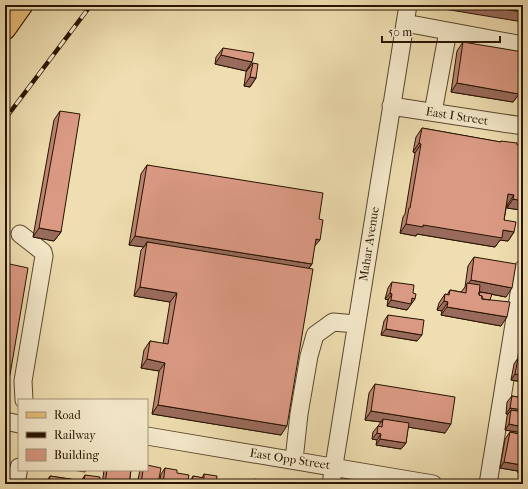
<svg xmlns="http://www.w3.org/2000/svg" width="528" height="489" font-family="'IM FELL French Canon',serif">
<rect width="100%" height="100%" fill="#efdeb1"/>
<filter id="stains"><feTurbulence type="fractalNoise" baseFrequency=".005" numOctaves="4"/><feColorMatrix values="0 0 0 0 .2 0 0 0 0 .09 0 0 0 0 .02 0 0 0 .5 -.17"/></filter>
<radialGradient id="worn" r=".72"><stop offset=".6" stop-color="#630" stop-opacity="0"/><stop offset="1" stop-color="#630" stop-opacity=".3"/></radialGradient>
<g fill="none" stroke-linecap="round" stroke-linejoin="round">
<g stroke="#59462c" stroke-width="19">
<path id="minor" d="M 405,23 L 523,45
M 391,106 L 523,126
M 433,112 L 448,31
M 20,234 L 43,252 L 44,256 L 23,381 L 24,400
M 5,421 L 19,424
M 147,436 L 433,484
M 294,460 L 299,414 L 309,356 L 315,335 L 333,322 L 356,324
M 16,484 L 19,467
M 331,484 L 408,5
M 488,484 L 523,269"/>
</g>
<g stroke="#271300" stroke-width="23">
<path id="major" d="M 5,29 L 22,5"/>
</g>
<use href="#minor" stroke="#f5eacc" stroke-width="17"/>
<use href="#major" stroke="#e8bf78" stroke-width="21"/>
<g stroke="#271300" stroke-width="4.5">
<path id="rail" d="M 5,119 L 91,5"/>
</g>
<use href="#rail" stroke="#f5eacc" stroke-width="3" stroke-dasharray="9" stroke-linecap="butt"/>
</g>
<path fill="#bb8471" stroke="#271300" d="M 463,42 L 519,94 L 513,102 L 451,92 L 457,51 Z
M 223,48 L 252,62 L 246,71 L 215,64 L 216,57 Z
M 253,63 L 256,78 L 250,87 L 244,86 L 246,72 Z
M 60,111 L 61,232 L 54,241 L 33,237 L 54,120 Z
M 422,128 L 500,142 L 501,141 L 521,210 L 507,208 L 508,204 L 507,203 L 504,220 L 514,232 L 508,241 L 500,240 L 495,247 L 417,234 L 416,236 L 400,233 L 403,217 L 405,214 L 415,153 L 413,152 L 416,137 Z
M 147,165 L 314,247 L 312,264 L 309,268 L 281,435 L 152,414 L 159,371 L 141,368 L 144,350 L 150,341 L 163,344 L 170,302 L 134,296 L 141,250 L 144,247 L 129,245 L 141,174 Z
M 474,257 L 506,297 L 479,292 L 490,300 L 501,326 L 441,315 L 442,311 L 437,310 L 439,303 L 445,294 L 447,295 L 450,290 L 461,292 L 465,287 L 468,266 Z
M 392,282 L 411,305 L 410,305 L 407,310 L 387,306 L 388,300 L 385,299 L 388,288 Z
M 388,315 L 417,341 L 381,335 L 384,321 Z
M 523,355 L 523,382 L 511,380 L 514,364 L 518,358 L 520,358 Z
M 375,384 L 445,433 L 408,427 L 406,443 L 401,449 L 376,445 L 377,440 L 372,439 L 373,432 L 378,426 L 381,422 L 365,420 L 369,393 Z
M 512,396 L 523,398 L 523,433 L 505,430 L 507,416 L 508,414 L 506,414 L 507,402 Z
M 510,432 L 523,435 L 522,471 L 521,473 L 517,472 L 518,471 L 500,468 L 505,439 Z
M 165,468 L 187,484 L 159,484 L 161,474 Z
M 104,470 L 131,470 L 129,484 L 102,484 Z
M 140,470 L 147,470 L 158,484 L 137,484 Z
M 204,474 L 216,484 L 189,484 L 189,483 L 193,476 L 202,478 Z
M 85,475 L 99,484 L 46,484 L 46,482 L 50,476 L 81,481 Z"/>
<path fill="#996b5c" stroke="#271300" d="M 433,5 L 478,5 L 523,12 L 523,22 L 432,7 Z
M 221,55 L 252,62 L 246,71 L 215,64 Z
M 250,77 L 256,78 L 250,87 L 244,86 Z
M 457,83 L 519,94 L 513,102 L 451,92 Z
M 419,143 L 421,144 L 415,153 L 413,152 Z
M 508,194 L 514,195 L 508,204 L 502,203 Z
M 513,199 L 523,201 L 523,208 L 521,210 L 507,208 Z
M 406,224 L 503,230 L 514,232 L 508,241 L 500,240 L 495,247 L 417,234 L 416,236 L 400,233 Z
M 39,228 L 61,232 L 54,241 L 33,237 Z
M 135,236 L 312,264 L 305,273 L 147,242 L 144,247 L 129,245 Z
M 316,239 L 320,240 L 313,248 Z
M 471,280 L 512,288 L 506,297 L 466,289 L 467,285 Z
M 140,287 L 177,293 L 170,302 L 134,296 Z
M 390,293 L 392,294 L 388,300 L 385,299 Z
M 412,298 L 415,299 L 407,310 L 387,306 L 391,300 Z
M 444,301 L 448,302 L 442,311 L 437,310 Z
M 447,307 L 507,317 L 501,326 L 441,315 Z
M 386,329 L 422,335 L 417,341 L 381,335 Z
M 147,359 L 165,363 L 159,371 L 141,368 Z
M 7,374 L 10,375 L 5,382 L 5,377 Z
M 515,374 L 523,375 L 523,382 L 511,380 Z
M 158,405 L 287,426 L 281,435 L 152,414 Z
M 510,408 L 523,410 L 523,417 L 511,410 L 508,414 L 506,414 Z
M 371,411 L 451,424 L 445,433 L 382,423 L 383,419 L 381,422 L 365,420 Z
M 509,424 L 523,427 L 523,433 L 505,430 Z
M 377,433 L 381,434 L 377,440 L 372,439 Z
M 380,439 L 406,443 L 401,449 L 376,445 Z
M 504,462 L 522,465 L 518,471 L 500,468 Z
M 522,466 L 523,466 L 523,471 L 522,471 L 521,473 L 517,472 Z
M 73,470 L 87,470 L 85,472 Z"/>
<path fill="#da9983" stroke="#271300" d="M 478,5 L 523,5 L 523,12 Z
M 463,42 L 523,52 L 523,70 L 519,94 L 457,83 Z
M 223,48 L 254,53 L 252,62 L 221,55 Z
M 253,63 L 258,64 L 256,78 L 250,77 Z
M 60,111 L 80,114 L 61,232 L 39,228 Z
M 422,128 L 501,142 L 501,141 L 517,143 L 517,145 L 523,146 L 523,201 L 513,199 L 514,195 L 508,194 L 504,220 L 516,222 L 514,232 L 503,230 L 502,238 L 423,225 L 423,227 L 406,224 L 409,208 L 410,208 L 421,144 L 419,143 Z
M 147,165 L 323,193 L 319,219 L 323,220 L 320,240 L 316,239 L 312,264 L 135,236 Z
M 147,242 L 313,269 L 287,426 L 158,405 L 165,363 L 147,359 L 150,341 L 168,344 L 177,293 L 140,287 Z
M 474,257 L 516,264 L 512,288 L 471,280 Z
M 5,263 L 28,268 L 10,375 L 7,374 L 6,378 L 5,378 Z
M 392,282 L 414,285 L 413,293 L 416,294 L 415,299 L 412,298 L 411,304 L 391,300 L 392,294 L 390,293 Z
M 467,283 L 480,285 L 479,295 L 482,296 L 482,299 L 510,302 L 507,317 L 447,307 L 448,302 L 444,301 L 445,294 L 449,295 L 450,290 L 466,293 Z
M 479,292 L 492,294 L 490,300 L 482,299 L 482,296 L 479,295 Z
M 388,315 L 424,320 L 422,335 L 386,329 Z
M 523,355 L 523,375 L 515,374 L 518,358 L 522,358 Z
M 375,384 L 455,397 L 451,424 L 371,411 Z
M 512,396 L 523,398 L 523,410 L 510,408 Z
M 511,410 L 523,412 L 523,427 L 509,424 Z
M 383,419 L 409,423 L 406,443 L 380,439 L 381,434 L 377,433 L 378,426 L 382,427 Z
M 510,432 L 523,435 L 523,466 L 522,466 L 522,465 L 504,462 Z
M 147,465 L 161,468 L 158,484 L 141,484 L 143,470 L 147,470 Z
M 165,468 L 177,470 L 177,473 L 189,475 L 187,484 L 163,484 Z
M 107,470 L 131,470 L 129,484 L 105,484 Z
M 204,474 L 217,476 L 216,484 L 192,484 L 193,476 L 204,478 Z
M 85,475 L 100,477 L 99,484 L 49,484 L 50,476 L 84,481 Z
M 254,479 L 273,483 L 273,484 L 253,484 Z
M 237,482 L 241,484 L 221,484 L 222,483 L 236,484 Z"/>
<g text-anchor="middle" stroke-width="3" stroke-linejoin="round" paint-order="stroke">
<g font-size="12" fill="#271300" stroke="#f5eacc">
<text transform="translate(457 116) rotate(9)" y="4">East I Street</text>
<text transform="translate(369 244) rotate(-81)" y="4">Mahar Avenue</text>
<text transform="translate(290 459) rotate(9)" y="4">East Opp Street</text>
</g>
</g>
<rect width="528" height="489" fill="none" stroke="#efdeb1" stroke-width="20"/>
<rect x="6" y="6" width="516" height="477" fill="none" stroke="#271300" stroke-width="2"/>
<rect x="10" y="10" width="508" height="469" fill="none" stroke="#271300"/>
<rect x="18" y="399" width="130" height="72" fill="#f5eacc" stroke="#a3947a"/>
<rect x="26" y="412" width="20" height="6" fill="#e8bf78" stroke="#a3947a"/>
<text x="54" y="419" font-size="12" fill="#271300">Road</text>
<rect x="26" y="432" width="20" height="6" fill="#271300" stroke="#a3947a"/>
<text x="54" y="439" font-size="12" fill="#271300">Railway</text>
<rect x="26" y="449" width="20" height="12" fill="#da9983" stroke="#a3947a"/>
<text x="54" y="459" font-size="12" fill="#271300">Building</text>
<path d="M382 36v6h118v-6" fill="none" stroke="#271300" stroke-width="2"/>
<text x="388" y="36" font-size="12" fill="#271300" stroke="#f5eacc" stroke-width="3" paint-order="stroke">50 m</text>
<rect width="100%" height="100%" filter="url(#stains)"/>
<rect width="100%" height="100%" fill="url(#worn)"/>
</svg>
